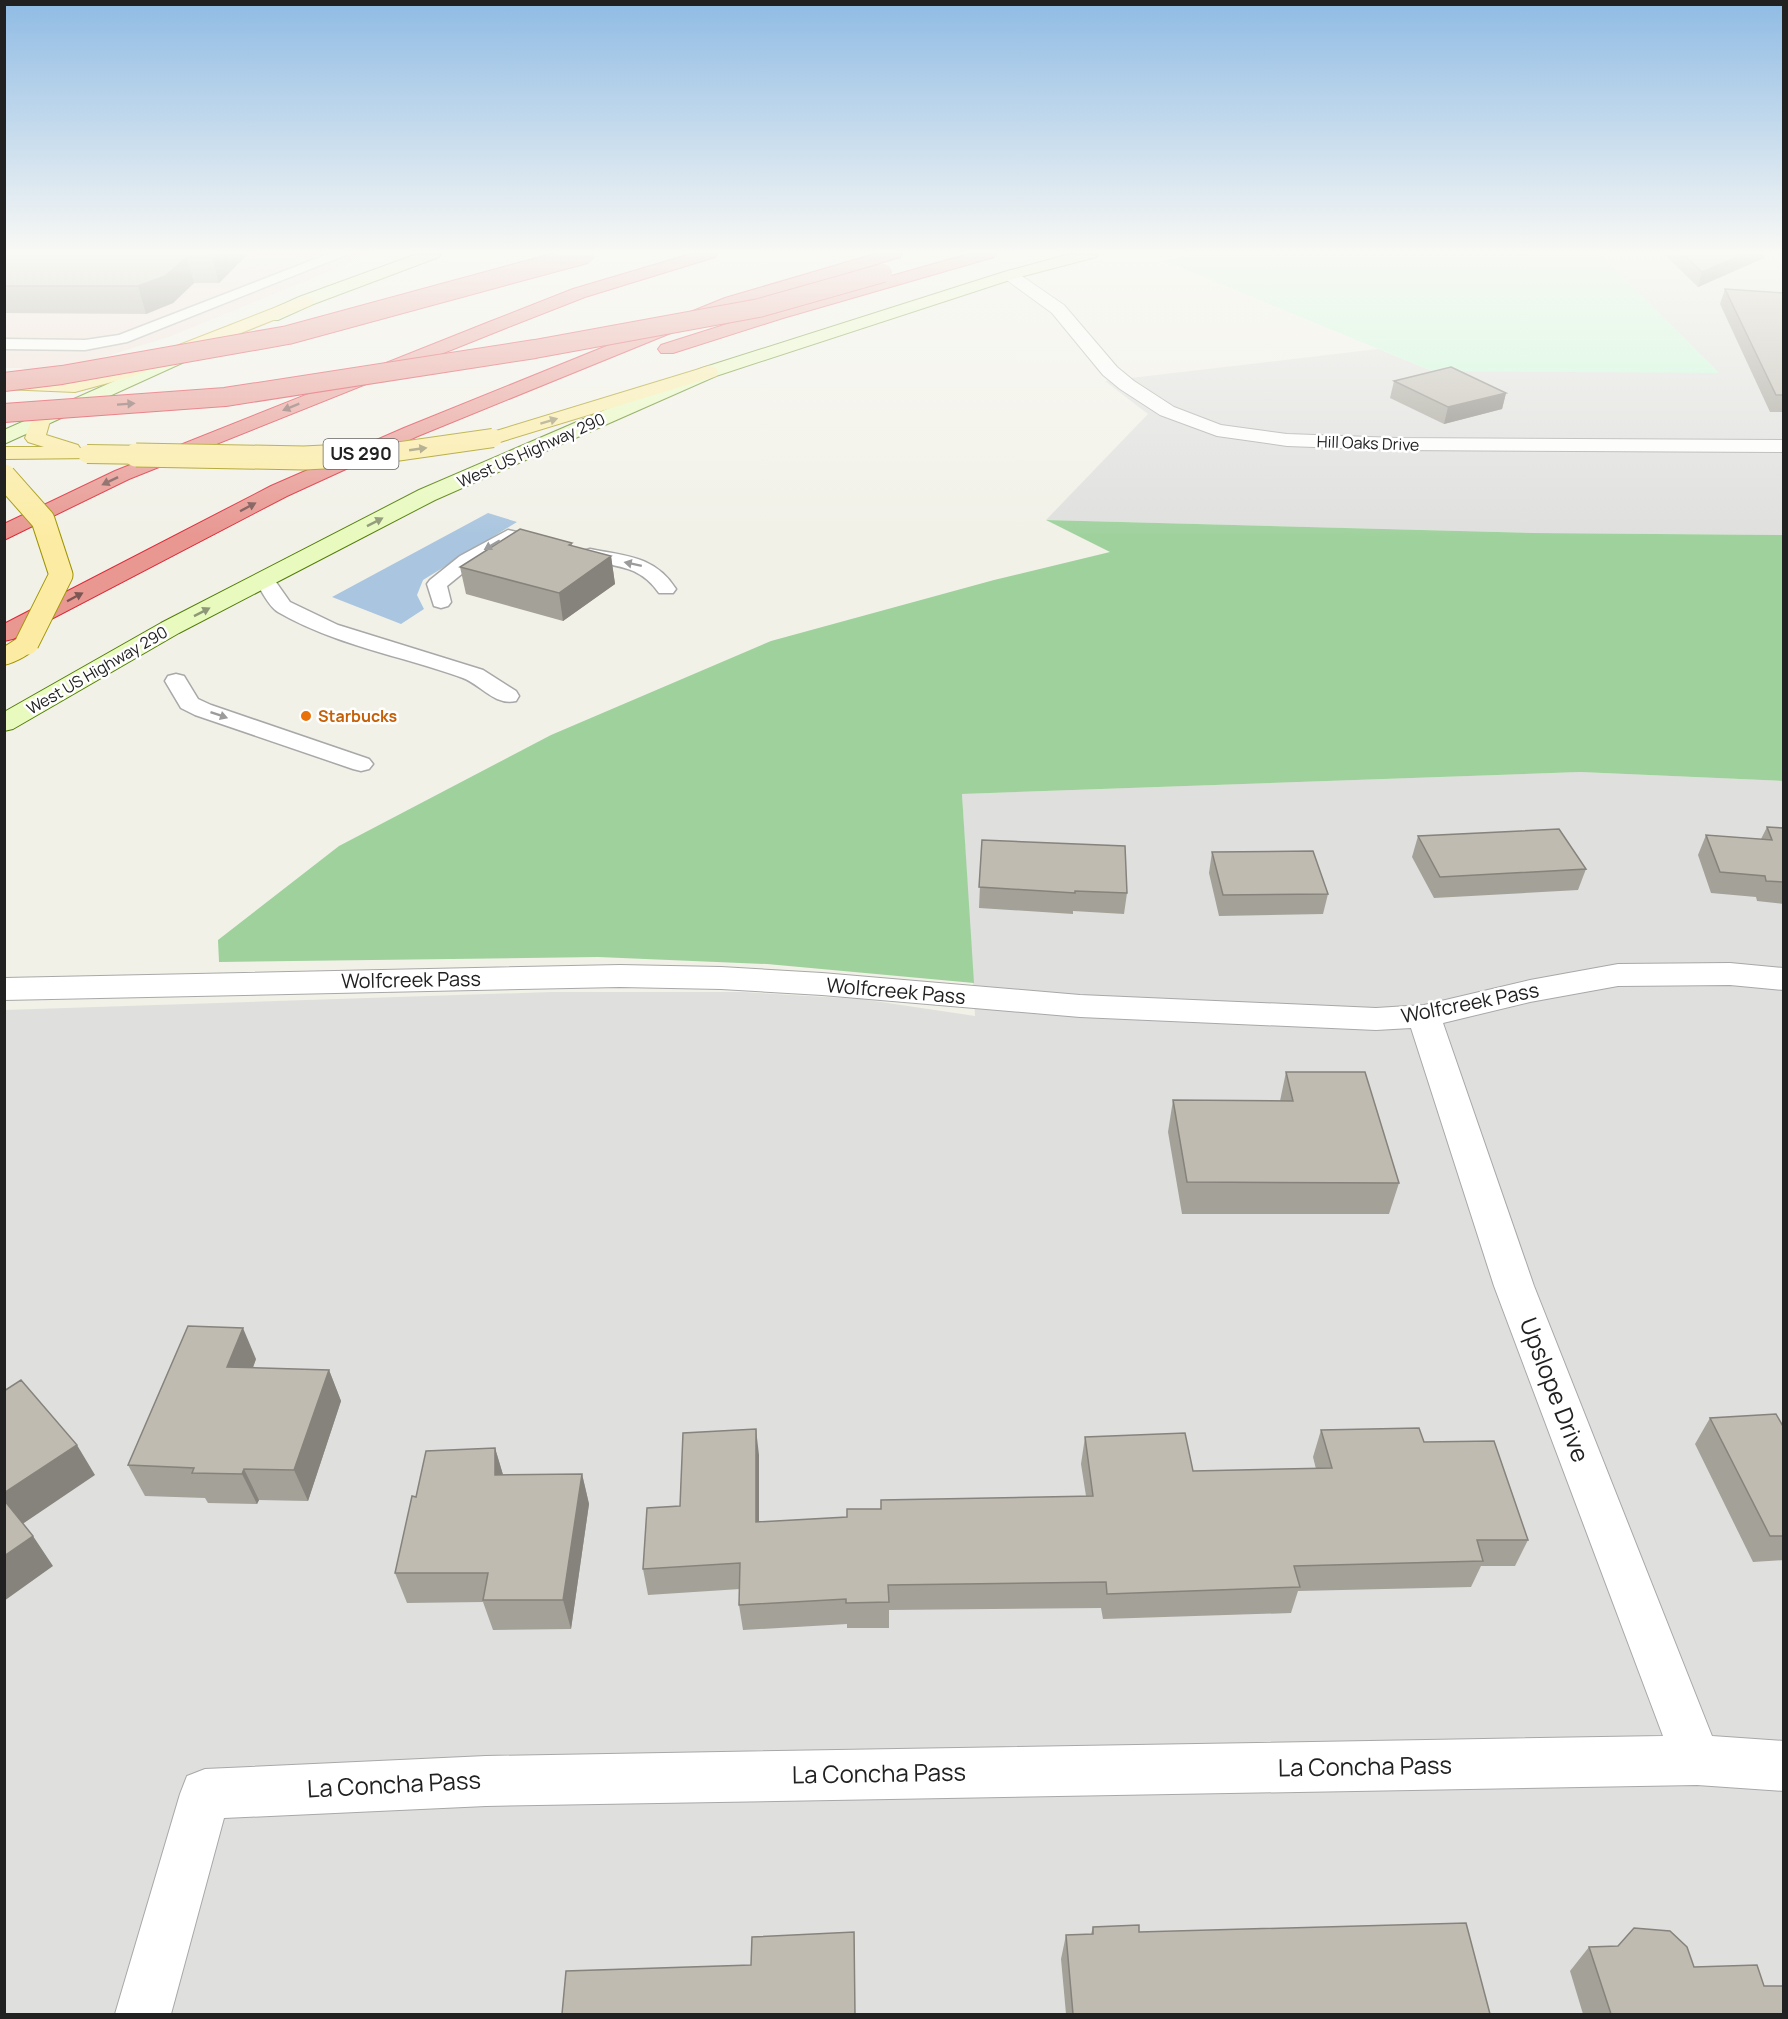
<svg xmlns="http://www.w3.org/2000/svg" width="1788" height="2019" font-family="Manrope,sans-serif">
<rect width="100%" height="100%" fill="#f2f1e8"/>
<path fill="#dfdfde" d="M 1600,254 L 1783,254 L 1783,535 L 1533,533 L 1046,520 L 1148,414 L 1105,381 L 1378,349 L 1432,371 L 1718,372 Z
M 1580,772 L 1783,781 L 1783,2014 L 5,2014 L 4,1010 L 551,992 L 743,992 L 861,999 L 975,1016 L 962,794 Z"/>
<path fill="#f2e0d8" d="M 5,254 L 371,254 L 169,337 L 104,357 L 75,386 L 21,368 L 5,368 Z"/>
<path fill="#9fd19d" d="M 1046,520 L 1533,533 L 1783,535 L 1783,781 L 1580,772 L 962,794 L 974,983 L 767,964 L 598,957 L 219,962 L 218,940 L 339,846 L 551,735 L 771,641 L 994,580 L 1110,552 Z"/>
<path fill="#c7fad8" d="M 1195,254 L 1600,254 L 1719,373 L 1432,371 L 1165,261 Z"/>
<path fill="#a9c5df" d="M 488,513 L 517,522 L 423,580 L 417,595 L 424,609 L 401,624 L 332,597 Z"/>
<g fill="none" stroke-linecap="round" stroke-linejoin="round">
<g stroke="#a8a8a8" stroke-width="3">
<path id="service" d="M 328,254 L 348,254 L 127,342 L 85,350 L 4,349 L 4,339 L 85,340 L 119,335 Z
M 508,530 L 552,540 L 555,544 L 552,548 L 545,550 L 511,542 L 474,564 L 447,586 L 451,602 L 448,606 L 441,608 L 434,606 L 427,584 L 430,580 L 460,556 Z
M 590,549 C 626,556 655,556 676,589 L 673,593 L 659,593 C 639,564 615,567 583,559 L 580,555 L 583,551 Z
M 264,573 L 271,575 L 290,602 L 338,625 L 483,670 L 516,691 L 519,696 L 516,701 C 495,706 481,685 463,678 C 402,656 335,645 278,612 C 268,606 261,589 254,579 L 257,575 Z
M 176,674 L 184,676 L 198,699 L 211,705 L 369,759 L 373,764 L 369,769 L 361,771 L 353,769 L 195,715 L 181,708 L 165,681 L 168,676 Z"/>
</g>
<g stroke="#a8a8a8" stroke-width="2">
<path id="minor" d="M 1010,270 L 1016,272 L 1064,305 L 1117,367 L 1134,381 L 1174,407 L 1221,425 L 1287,434 L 1397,438 L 1784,440 L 1784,452 L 1397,450 L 1287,446 L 1217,436 L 1160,415 L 1120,389 L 1103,375 L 1052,313 L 1004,278 L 1002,275 Z
M 1730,963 L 1784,968 L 1784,990 L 1730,985 L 1618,986 L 1530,1002 L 1443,1023 L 1534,1286 L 1712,1736 L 1784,1741 L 1784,1791 L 1697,1785 L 486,1806 L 224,1818 L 171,2014 L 115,2014 L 180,1794 L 187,1776 L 205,1769 L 486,1756 L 1663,1736 L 1494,1286 L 1411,1028 L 1376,1030 L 1080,1017 L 822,995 L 721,989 L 620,987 L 4,1000 L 4,978 L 620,965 L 721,967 L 822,973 L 1080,995 L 1376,1008 L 1424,1005 L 1530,980 L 1618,964 Z"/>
</g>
<g stroke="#517c05" stroke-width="2">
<path id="secondary" d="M 417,254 L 441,254 L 439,257 L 311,305 L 278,320 L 266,320 L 263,316 L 266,312 L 299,297 Z
M 1070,254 L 1098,254 L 1096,257 L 1016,278 L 716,376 L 435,500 L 179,633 L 13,729 L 4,731 L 4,712 L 161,623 L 419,490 L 702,368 L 1004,272 Z
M 198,344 L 204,345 L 207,349 L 204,353 L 4,444 L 4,430 Z"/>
</g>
<g stroke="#9f9300" stroke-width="2">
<path id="primary" d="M 305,296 L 311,297 L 314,301 L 311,305 L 134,376 L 75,392 L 4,389 L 4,379 L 8,378 L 75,380 L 120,368 Z
M 709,366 L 716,368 L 718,372 L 716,376 L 500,442 L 486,442 L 483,438 L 486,434 Z
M 40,415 L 47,417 L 50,421 L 46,435 L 78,445 L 80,448 L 94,450 L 97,454 L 94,458 L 4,459 L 4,447 L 44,447 L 28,442 L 25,438 L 33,417 Z
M 27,636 L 36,638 L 39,643 C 32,654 17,662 4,665 L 4,647 L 18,638 Z"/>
</g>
<g stroke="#dc2938" stroke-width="2">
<path id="motorway" d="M 691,254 L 717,254 L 715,257 L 585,297 L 501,330 L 129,479 L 4,540 L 4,524 L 115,471 L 489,322 L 573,289 Z
M 875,254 L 902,254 L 900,257 L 737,306 L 418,436 L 287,496 L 13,639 L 4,641 L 4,624 L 271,486 L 404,428 L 725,298 Z
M 969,254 L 996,254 L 994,257 L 783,318 L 673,353 L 661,353 L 658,349 L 661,345 L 771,310 Z"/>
</g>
<use href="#service" fill="#fff" fill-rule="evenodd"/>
<use href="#minor" fill="#fff" fill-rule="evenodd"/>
<use href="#secondary" fill="#e8fabe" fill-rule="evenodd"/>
<use href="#primary" fill="#fceca3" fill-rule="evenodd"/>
<use href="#motorway" fill="#e89791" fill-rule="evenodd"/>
<g stroke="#9f9300" stroke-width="20" stroke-linecap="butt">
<path id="primary-bridge-far1" d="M 87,454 L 218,456
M 335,456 L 381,454 L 493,438"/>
</g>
<g stroke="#9f9300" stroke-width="25" stroke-linecap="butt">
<path id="primary-bridge" d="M 136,455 L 304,458 L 364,455
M 4,476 L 43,520 L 61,575 L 27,643"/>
</g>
<g stroke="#dc2938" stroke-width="20" stroke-linecap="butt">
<path id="motorway-bridge" d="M 4,382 L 62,375 L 288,335 L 586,254
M 4,413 L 225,397 L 535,349 L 759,308 L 883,273"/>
</g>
<use href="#primary-bridge-far1" stroke="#fceca3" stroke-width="18"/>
<use href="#primary-bridge" stroke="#fceca3" stroke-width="23"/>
<use href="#motorway-bridge" stroke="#e89791" stroke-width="18"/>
</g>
<path fill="#a4a198" d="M 4,254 L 248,254 L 219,283 L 194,283 L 173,303 L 146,314 L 4,313 Z
M 1664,254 L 1765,254 L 1764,258 L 1698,287 Z
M 1725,289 L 1784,293 L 1784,412 L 1770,412 L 1720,304 Z
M 1394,381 L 1506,393 L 1502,409 L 1444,424 L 1390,398 Z
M 572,543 L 572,546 L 611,556 L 615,584 L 563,621 L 466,594 L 460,567 Z
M 1767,827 L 1784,828 L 1784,904 L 1757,901 L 1756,897 L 1711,893 L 1698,855 L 1706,835 L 1761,839 Z
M 1418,836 L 1586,869 L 1578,890 L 1434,898 L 1412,857 Z
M 982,840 L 1127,893 L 1124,914 L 1073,911 L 1073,914 L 979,908 Z
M 1212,852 L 1328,894 L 1323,914 L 1219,916 L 1209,873 Z
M 1286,1072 L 1399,1183 L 1389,1214 L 1182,1214 L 1168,1132 L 1173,1100 L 1280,1101 Z
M 256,1359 L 253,1368 L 329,1370 L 341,1401 L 308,1501 L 259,1500 L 257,1504 L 208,1503 L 205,1498 L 145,1496 L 128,1465 Z
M 1710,1418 L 1784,1428 L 1784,1560 L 1753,1562 L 1695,1444 Z
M 1321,1430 L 1424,1442 L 1528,1540 L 1515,1566 L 1481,1566 L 1471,1587 L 1298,1591 L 1291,1613 L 1103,1619 L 1101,1608 L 889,1610 L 889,1628 L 847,1628 L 847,1624 L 743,1630 L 739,1605 L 740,1589 L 648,1595 L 643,1569 L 680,1506 L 759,1455 L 759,1522 L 847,1517 L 881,1509 L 1086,1496 L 1081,1464 L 1085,1437 L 1193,1471 L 1316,1469 L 1313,1457 Z
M 495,1448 L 503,1475 L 582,1474 L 589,1504 L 571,1629 L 493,1630 L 483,1602 L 407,1603 L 395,1573 L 416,1497 Z
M 1093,1927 L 1139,1932 L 1490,2014 L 1066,2014 L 1061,1959 L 1066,1935 L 1091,1934 Z
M 1589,1947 L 1694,1967 L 1764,1986 L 1784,2014 L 1583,2014 L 1570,1971 Z"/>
<path fill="#86837c" d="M 215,254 L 248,254 L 219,283 L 212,257 Z
M 1743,254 L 1765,254 L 1764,258 L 1698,287 L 1702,272 Z
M 187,257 L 194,283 L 173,303 L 146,314 L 138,286 Z
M 1506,393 L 1502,409 L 1444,424 L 1448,407 Z
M 611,556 L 615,584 L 563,621 L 559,593 Z
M 243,1328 L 256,1359 L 241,1398 L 227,1367 Z
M 329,1370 L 341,1401 L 308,1501 L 294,1470 Z
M 756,1429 L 759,1455 L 759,1548 L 756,1522 Z
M 77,1445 L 95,1475 L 21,1525 L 4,1500 L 4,1493 Z
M 495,1448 L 504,1478 L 495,1475 Z
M 244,1469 L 259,1500 L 257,1504 L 242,1474 Z
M 582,1474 L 589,1504 L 571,1629 L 563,1600 Z
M 33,1536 L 53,1566 L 4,1601 L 4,1556 Z
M 854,1932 L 855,1957 L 855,2014 Z"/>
<path fill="#bfbbb1" stroke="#86837c" stroke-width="1.5" d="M 4,254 L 215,254 L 212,257 L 187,257 L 165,276 L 138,286 L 4,286 Z
M 1683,254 L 1743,254 L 1702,272 Z
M 1725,289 L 1784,293 L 1784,395 L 1776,395 Z
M 1451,367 L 1506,393 L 1448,407 L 1394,381 Z
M 520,529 L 572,543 L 569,545 L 611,556 L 559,593 L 460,567 Z
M 1767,827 L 1784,828 L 1784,882 L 1766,881 L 1765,876 L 1720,872 L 1706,835 L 1772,840 Z
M 1559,829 L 1586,869 L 1440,877 L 1418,836 Z
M 982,840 L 1125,846 L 1127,893 L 1075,891 L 1075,893 L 979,887 Z
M 1313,851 L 1328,894 L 1223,895 L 1212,852 Z
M 1286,1072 L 1365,1072 L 1399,1183 L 1187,1182 L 1173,1100 L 1293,1101 Z
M 188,1326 L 243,1328 L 227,1367 L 329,1370 L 294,1470 L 244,1469 L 242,1474 L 192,1473 L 194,1468 L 128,1465 Z
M 21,1380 L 77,1445 L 4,1493 L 4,1391 Z
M 1776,1414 L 1784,1428 L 1784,1536 L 1770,1536 L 1710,1418 Z
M 1419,1428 L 1424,1442 L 1494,1441 L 1528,1540 L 1477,1540 L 1483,1561 L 1294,1566 L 1300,1587 L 1107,1594 L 1106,1582 L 888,1585 L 889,1602 L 846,1603 L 846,1599 L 739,1605 L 740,1563 L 643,1569 L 647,1508 L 680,1506 L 683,1433 L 756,1429 L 756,1522 L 847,1517 L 847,1509 L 881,1509 L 881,1500 L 1093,1496 L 1085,1437 L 1185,1433 L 1193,1471 L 1332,1468 L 1321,1430 Z
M 495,1448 L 495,1475 L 582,1474 L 563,1600 L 483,1600 L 488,1573 L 395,1573 L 412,1496 L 416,1497 L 426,1451 Z
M 4,1500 L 33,1536 L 4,1556 Z
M 1466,1923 L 1490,2014 L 1073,2014 L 1066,1935 L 1093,1934 L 1093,1927 L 1139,1925 L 1139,1932 Z
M 1634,1928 L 1670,1931 L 1687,1947 L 1694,1967 L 1757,1965 L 1764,1986 L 1784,1986 L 1784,2014 L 1611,2014 L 1589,1947 L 1618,1946 Z
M 854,1932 L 855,2014 L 562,2014 L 566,1971 L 751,1965 L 752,1937 Z"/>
<defs><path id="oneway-solid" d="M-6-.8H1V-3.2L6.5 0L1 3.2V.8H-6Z" transform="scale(1.5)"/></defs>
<g fill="#7b5653">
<use href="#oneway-solid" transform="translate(126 404) rotate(-4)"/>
<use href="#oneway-solid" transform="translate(291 407) rotate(158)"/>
<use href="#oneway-solid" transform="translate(110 481) rotate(154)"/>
<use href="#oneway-solid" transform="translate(248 507) rotate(-28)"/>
<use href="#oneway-solid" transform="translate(75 597) rotate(-28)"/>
</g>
<g fill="#999168">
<use href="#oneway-solid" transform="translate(549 421) rotate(-17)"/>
<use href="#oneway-solid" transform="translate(418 449) rotate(-8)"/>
</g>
<g fill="#8e9877">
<use href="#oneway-solid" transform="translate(375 522) rotate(-27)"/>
<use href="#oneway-solid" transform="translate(202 612) rotate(-27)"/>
</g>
<g fill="#9b9b9b">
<use href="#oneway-solid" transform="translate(492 545) rotate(150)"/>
<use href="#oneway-solid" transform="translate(633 564) rotate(-168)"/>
<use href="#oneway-solid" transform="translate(219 715) rotate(19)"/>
</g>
<linearGradient id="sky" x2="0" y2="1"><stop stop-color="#8fbbe4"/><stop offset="0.47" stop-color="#f9f9f5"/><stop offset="1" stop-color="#f9f9f5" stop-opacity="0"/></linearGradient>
<rect width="1788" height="537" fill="url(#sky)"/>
<circle fill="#e8710a" stroke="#fff" stroke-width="2" cx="306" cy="716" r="6"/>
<g text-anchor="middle" stroke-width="5" stroke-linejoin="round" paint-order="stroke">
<g font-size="16" fill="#212121" stroke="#fff">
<text transform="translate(1368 443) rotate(2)" y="6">Hill Oaks Drive</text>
<text transform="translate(531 450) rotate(-24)" y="6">West US Highway 290</text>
<text transform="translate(97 670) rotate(-30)" y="6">West US Highway 290</text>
</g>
<g font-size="16" font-weight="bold" fill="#c56008" stroke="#fff" text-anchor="start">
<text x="318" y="722">Starbucks</text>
</g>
<rect fill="#fff" stroke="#646464" stroke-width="1.5" x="323.5" y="439" width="75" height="30" rx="4.5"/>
<g font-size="18" font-weight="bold" fill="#212121">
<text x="361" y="460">US 290</text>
</g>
<g font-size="20" fill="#212121" stroke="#fff">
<text transform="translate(411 980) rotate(-1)" y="7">Wolfcreek Pass</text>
<text transform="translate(896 991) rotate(5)" y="7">Wolfcreek Pass</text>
<text transform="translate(1470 1003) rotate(-11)" y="7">Wolfcreek Pass</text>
</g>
<g font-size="24" fill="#212121" stroke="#fff">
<text transform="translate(1554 1390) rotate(69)" y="8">Upslope Drive</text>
<text transform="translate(1365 1767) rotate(-1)" y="8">La Concha Pass</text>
<text transform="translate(879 1774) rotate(-1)" y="8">La Concha Pass</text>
<text transform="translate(394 1785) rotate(-3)" y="8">La Concha Pass</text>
</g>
</g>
<rect width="1788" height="2019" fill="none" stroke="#212121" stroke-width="12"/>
</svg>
